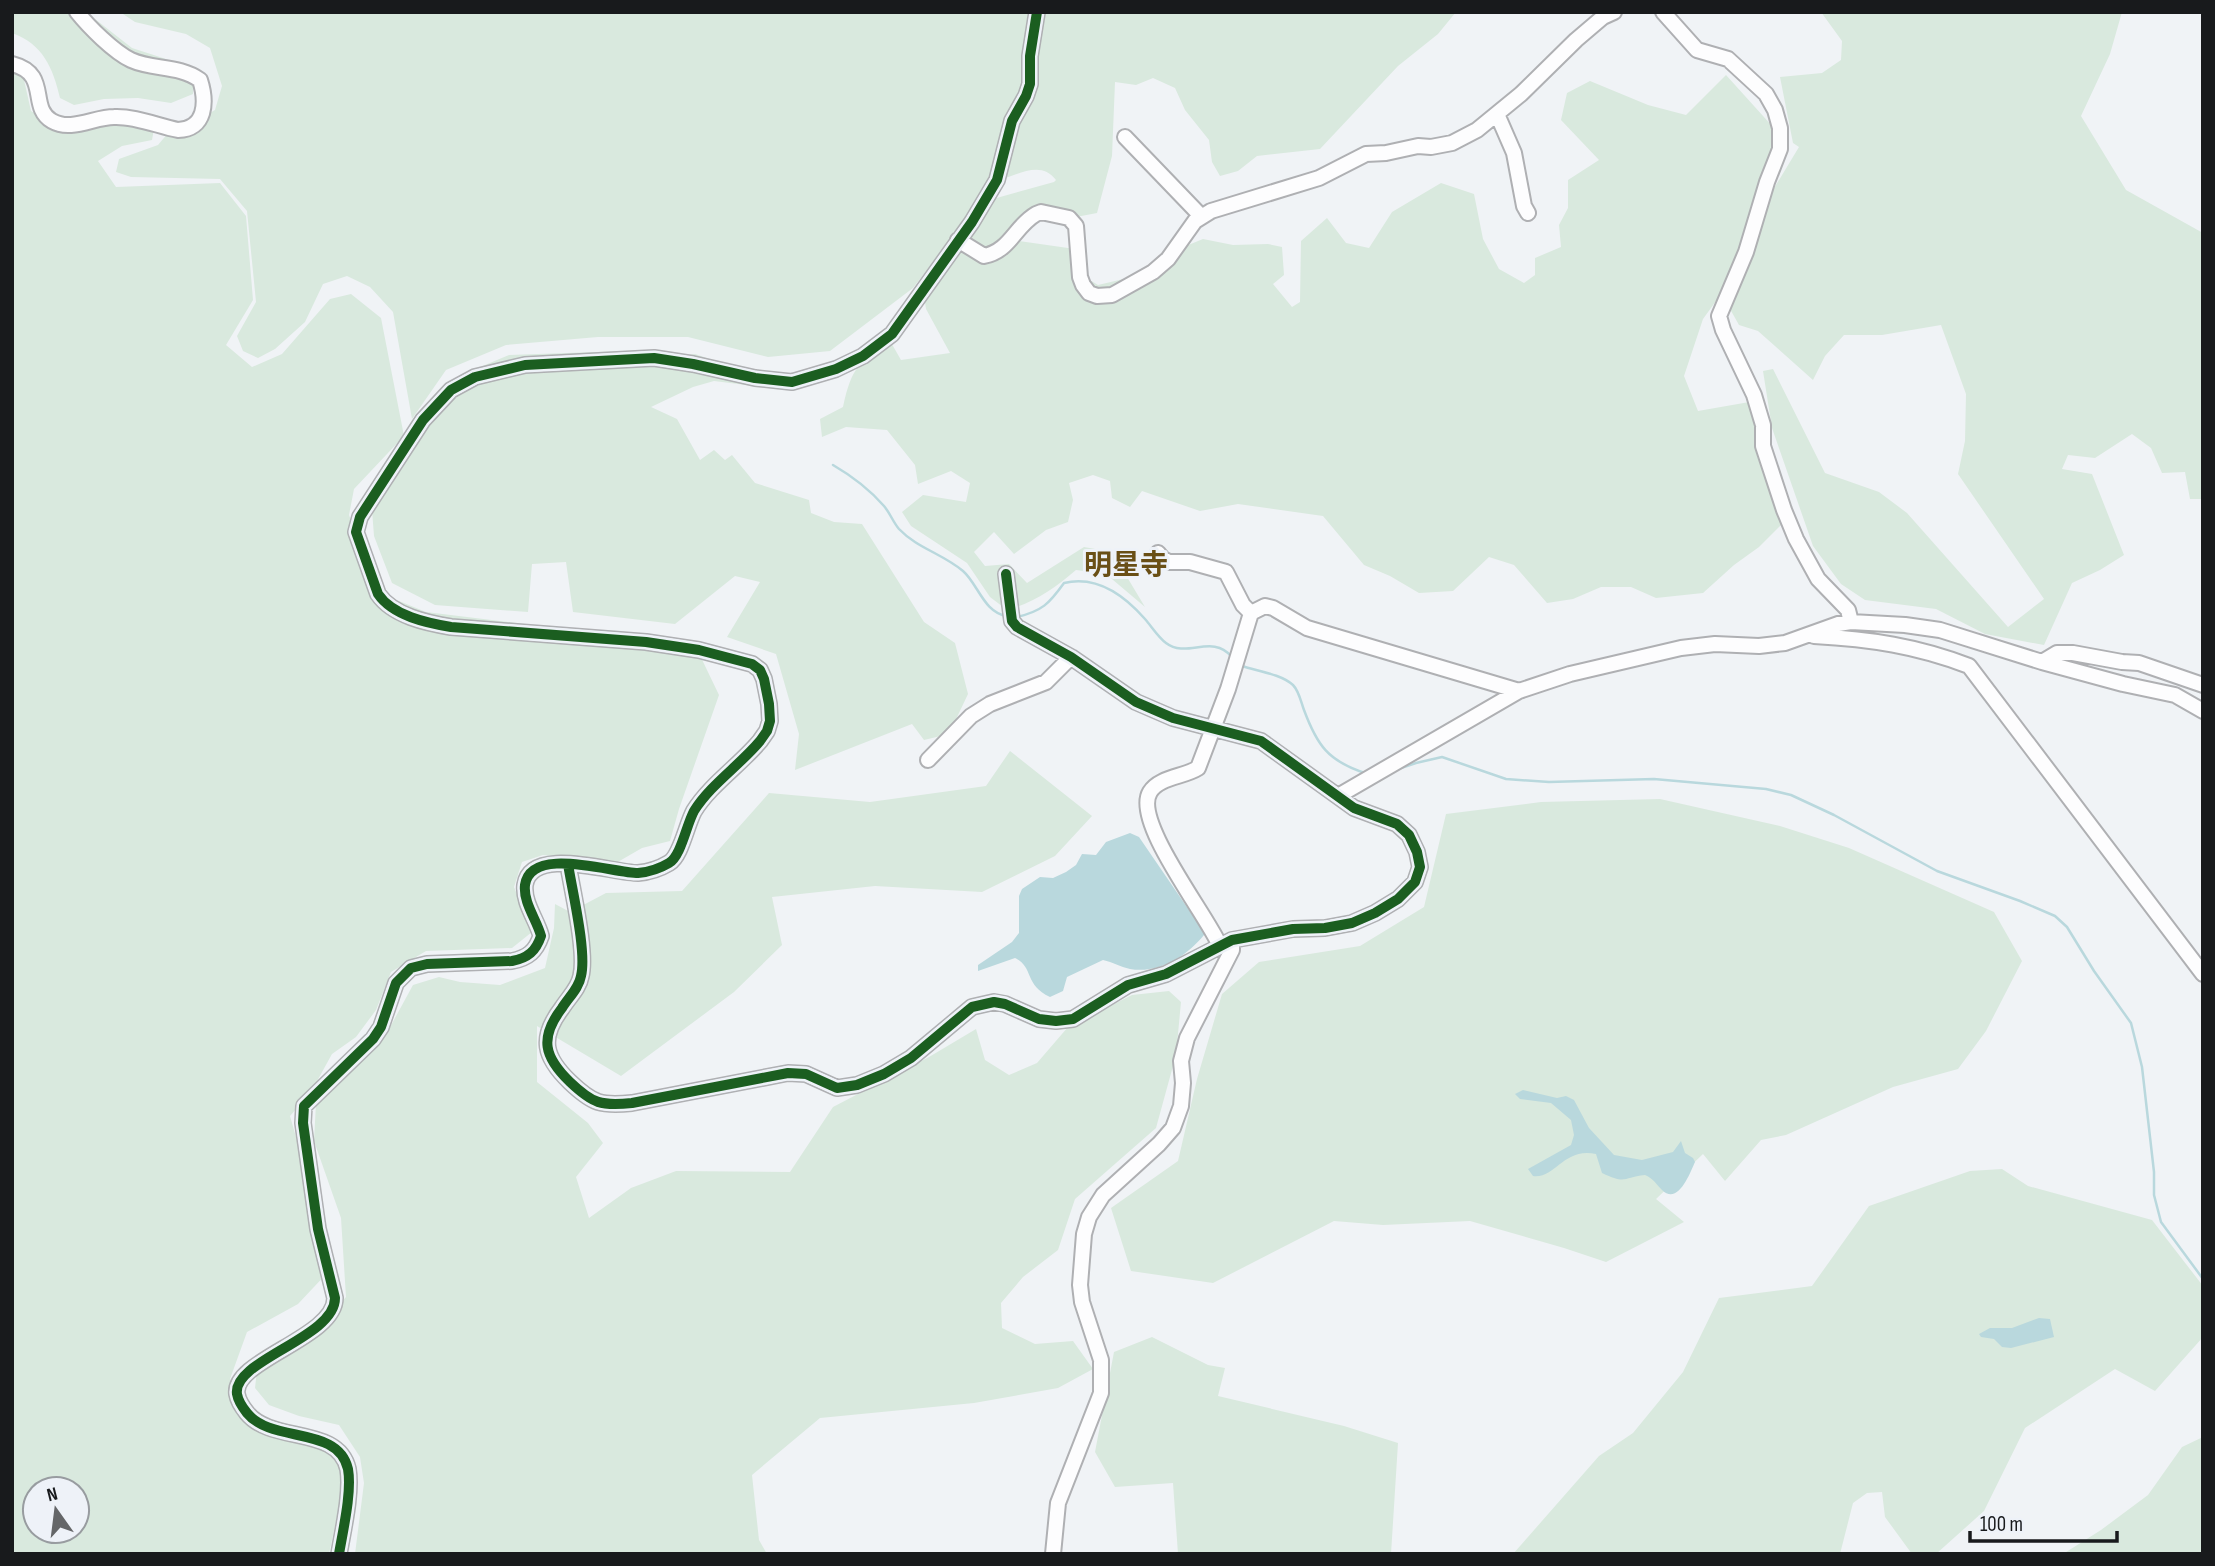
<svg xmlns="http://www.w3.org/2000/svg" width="2215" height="1566" font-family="'Sofia Sans Condensed','Noto Sans JP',sans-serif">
<rect width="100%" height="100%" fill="#f0f3f6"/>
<path fill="#d9e9de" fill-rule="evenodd" d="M 12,12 L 86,12 L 132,48 L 169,60 L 187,69 L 193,83 L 193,94 L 171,103 L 138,98 L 104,99 L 74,105 L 60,98 C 53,68 43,44 12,33 Z
M 120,12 L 1032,12 L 1026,85 L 996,168 L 978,204 L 913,288 L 830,351 L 768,357 L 688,337 L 598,337 L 506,345 L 446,370 L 412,419 L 393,312 L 370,287 L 347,276 L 323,284 L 305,322 L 275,349 L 258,358 L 243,351 L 237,336 L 256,302 L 247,211 L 220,179 L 131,177 L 116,172 L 119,159 L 158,145 L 174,126 L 187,126 L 215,110 L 222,86 L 210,48 L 186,34 L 135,22 Z
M 1042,12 L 1456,12 L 1438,34 L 1398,66 L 1320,149 L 1257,156 L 1238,171 L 1220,176 L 1212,162 L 1209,140 L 1185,110 L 1175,88 L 1153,78 L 1136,85 L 1115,82 L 1112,156 L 1097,213 L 1076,217 L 1042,207 L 996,249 L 986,250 L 969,242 L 967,234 L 993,199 L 1054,182 L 1056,180 C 1042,161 1021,173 1003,179 L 1015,129 L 1037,80 L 1035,65 Z
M 1821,12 L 2122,12 L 2110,54 L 2081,116 L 2126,190 L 2203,233 L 2203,499 L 2190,499 L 2185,472 L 2162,473 L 2151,448 L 2132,434 L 2095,458 L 2068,455 L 2062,469 L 2092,474 L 2124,555 L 2100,570 L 2072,583 L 2044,645 L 1985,634 L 1936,609 L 1865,600 L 1841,584 L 1813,546 L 1772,428 L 1763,371 L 1773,369 L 1825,473 L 1879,492 L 1907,513 L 2008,627 L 2044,599 L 1958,474 L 1965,441 L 1966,394 L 1941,325 L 1882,335 L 1844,335 L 1825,356 L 1813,380 L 1758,331 L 1739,325 L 1730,309 L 1732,289 L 1759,213 L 1799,147 L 1793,143 L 1780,77 L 1822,73 L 1841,60 L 1842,41 Z
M 12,63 L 22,71 L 31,111 L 71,134 L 117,118 L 155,123 L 152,140 L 122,146 L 98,161 L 116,187 L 220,183 L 246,216 L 253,300 L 226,345 L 252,367 L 282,354 L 330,299 L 351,294 L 381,318 L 404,436 L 354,489 L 349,515 L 377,592 L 426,612 L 695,645 L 719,695 L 679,809 L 670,841 L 642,848 L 616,863 L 543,855 L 522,862 L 514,887 L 532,932 L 512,948 L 426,951 L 391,972 L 376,1010 L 356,1037 L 332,1054 L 311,1092 L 290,1116 L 317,1211 L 329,1271 L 298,1304 L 247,1332 L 230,1379 L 258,1419 L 335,1444 L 347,1469 L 329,1554 L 12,1554 ZM 35,1489 L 77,1489 L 77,1531 L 35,1531 Z
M 1726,75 L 1783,138 L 1751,206 L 1734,268 L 1724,290 L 1703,319 L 1684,376 L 1698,411 L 1755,401 L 1788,518 L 1759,547 L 1734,565 L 1703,593 L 1656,598 L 1631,587 L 1601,587 L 1573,599 L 1547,603 L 1514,565 L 1489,557 L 1453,591 L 1419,593 L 1390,576 L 1364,565 L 1323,516 L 1238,504 L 1200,511 L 1142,491 L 1130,507 L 1112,498 L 1110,481 L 1093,475 L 1069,483 L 1073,500 L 1068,522 L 1046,530 L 1014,554 L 994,532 L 974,552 L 985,566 L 1009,564 L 1027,583 L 1084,547 L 1112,552 L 1145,607 L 1106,574 L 1076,570 C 1054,589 1035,602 1007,610 L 990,597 L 967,563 L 911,526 L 902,512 L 923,495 L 966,502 L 970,483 L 951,471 L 918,484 L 915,465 L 887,430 L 846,427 L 822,437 L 820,419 L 843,407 C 852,366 858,365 889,339 L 901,360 L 950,353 L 926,309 L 924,295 L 959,247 C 987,268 994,261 1019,241 L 1075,249 L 1080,274 L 1098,285 L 1132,277 L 1181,248 L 1203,239 L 1233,245 L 1268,244 L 1282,247 L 1284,275 L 1273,284 L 1292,307 L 1300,302 L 1301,241 L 1327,218 L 1346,243 L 1369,248 L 1392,212 L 1441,183 L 1474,194 L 1483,239 L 1499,269 L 1524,283 L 1535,275 L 1535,258 L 1561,247 L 1559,225 L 1568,208 L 1568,180 L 1599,160 L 1561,120 L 1567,93 L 1590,81 L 1648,105 L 1686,115 Z
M 654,350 L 675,357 L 695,354 L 742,370 L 788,377 L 779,389 L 714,381 L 693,387 L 651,407 L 677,419 L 700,460 L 714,450 L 725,460 L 732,455 L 755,483 L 809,500 L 811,513 L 834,522 L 862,524 L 924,622 L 955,643 L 968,694 L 949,734 L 924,740 L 912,724 L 795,770 L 799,734 L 776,654 L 727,637 L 760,582 L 735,576 L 675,624 L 573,612 L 566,562 L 532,564 L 528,612 L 435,605 L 392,583 L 374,536 L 372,510 L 439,400 L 473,370 L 509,355 Z
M 1010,751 L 1092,816 L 1055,856 L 982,892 L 875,886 L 772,897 L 782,945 L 734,992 L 621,1076 L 537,1026 L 537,1082 L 588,1123 L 603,1143 L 576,1177 L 589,1218 L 631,1188 L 676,1171 L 790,1172 L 833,1107 L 929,1057 L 976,1029 L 985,1060 L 1009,1075 L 1037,1063 L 1068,1027 L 1132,995 L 1169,991 L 1181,1002 L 1176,1055 L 1156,1128 L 1075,1199 L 1058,1250 L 1023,1277 L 1001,1303 L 1002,1328 L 1035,1344 L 1073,1341 L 1093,1369 L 1058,1388 L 974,1403 L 820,1418 L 752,1475 L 759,1540 L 767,1554 L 355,1554 L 364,1483 L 360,1457 L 339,1425 L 299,1416 L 269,1405 L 255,1388 L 258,1361 L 318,1328 L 346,1297 L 341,1218 L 314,1141 L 316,1103 L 389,1029 L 413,985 L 439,977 L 460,982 L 500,985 L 545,968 L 554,928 L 555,904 L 570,912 L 606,893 L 682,891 L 769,793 L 870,802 L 986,786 Z
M 1660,799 L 1780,826 L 1849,848 L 1994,912 L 2022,961 L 1986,1031 L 1958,1069 L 1893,1087 L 1786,1135 L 1761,1140 L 1725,1181 L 1703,1154 L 1656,1199 L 1684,1222 L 1606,1262 L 1564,1248 L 1470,1221 L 1383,1225 L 1334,1221 L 1213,1283 L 1131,1271 L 1111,1208 L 1178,1161 L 1197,1079 L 1222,994 L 1259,962 L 1360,946 L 1424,907 L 1446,814 L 1541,802 Z
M 2002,1169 L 2028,1186 L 2152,1220 L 2203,1286 L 2203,1337 L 2155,1391 L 2115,1369 L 2025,1428 L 1984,1511 L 1936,1554 L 1912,1554 L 1885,1517 L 1882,1492 L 1867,1493 L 1853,1503 L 1840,1554 L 1513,1554 L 1599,1456 L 1633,1433 L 1683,1372 L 1719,1298 L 1812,1286 L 1869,1206 L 1970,1171 Z
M 1152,1337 L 1208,1365 L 1225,1368 L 1218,1396 L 1344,1426 L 1398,1443 L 1391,1554 L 1178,1554 L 1173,1483 L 1115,1487 L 1095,1452 L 1114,1352 Z
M 2203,1437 L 2203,1554 L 2063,1554 L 2101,1530 L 2148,1495 L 2182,1447 Z"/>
<path fill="#b9d8dd" d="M 1130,833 L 1139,837 L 1204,932 L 1204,935 C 1187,956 1159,974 1130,969 C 1120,967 1113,962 1103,960 L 1067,977 L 1063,991 L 1050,997 C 1024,985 1034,967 1015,958 L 978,971 L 978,965 L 1012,942 L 1019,933 L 1019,896 L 1022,889 L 1040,877 L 1053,878 L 1066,872 L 1076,865 L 1082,854 L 1096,855 L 1106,842 Z
M 1523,1090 L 1557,1098 L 1566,1096 L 1574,1100 L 1589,1128 L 1614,1155 L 1642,1160 L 1673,1152 L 1681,1141 L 1685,1153 L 1693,1158 L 1695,1162 C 1690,1173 1678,1206 1662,1190 C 1656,1184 1654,1179 1645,1175 C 1623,1177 1627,1185 1602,1173 L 1596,1154 C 1563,1147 1556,1179 1533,1176 L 1528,1169 L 1571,1145 L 1574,1135 L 1571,1120 L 1551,1103 L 1520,1099 L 1515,1094 Z
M 2039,1318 L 2050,1319 L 2054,1337 L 2011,1348 L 2002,1347 L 1994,1339 L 1981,1337 L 1979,1334 L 1990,1328 L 2012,1328 Z"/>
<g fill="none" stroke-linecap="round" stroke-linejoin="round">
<path stroke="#b9d8dd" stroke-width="2.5" d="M 833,465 C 852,476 870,490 884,506 C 890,513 893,522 899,529 C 917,548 943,554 963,571 C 978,584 984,613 1007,616
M 1017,617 C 1042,611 1049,604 1064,583 C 1097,575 1124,595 1145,619 C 1152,627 1158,637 1166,643 C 1187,659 1212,633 1232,657
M 1242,666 C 1257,671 1281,674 1293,685 C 1299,691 1301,702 1304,710 C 1317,745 1328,761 1365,773
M 1395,770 L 1416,763 L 1442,757 L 1506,779 L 1549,782 L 1654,779 L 1766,789 L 1791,795 L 1834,815 L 1937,871 L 2020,901 L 2055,916 L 2067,927 L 2094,971 L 2131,1023 L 2142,1067 L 2154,1172 L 2154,1195 L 2161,1222 L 2203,1279"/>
<g stroke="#afb0b3" stroke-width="18">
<path id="minor" d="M 1663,12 L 1697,50 L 1728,59 L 1766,94 L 1775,110 L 1780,128 L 1780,149 L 1767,182 L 1746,252 L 1719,316 L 1723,330 L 1754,395 L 1763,425 L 1763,446 L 1784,510 L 1796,539 L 1818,579 L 1848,610 L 1851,622
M 12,64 C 51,74 28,107 52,121 C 71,132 94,117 114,117 C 135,116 158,126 178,130 C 206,129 207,102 200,80 C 179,65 153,70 131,60 C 114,52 89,27 77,12
M 1497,114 L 1514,153 L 1524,206 L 1528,213
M 1125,137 L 1201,216
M 958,240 L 984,256 C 1010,251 1015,226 1036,214 L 1041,212 L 1069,218 L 1076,226 L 1080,277 L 1083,285 L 1089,293 L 1097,296 L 1112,295 L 1153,272 L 1168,259 L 1195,221 L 1211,211 L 1319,178 L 1366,154 L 1386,153 L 1418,146 L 1431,147 L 1452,143 L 1477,130 L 1521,94 L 1576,40 L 1603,17 L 1614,12
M 1158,553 L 1163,559 L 1169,562 L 1190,562 L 1226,572 L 1243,605 L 1251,613
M 1814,636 C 1870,639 1917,646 1969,666 L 2203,974
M 2042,662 L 2057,653 L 2073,653 L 2122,662 L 2139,663 L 2203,685
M 928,760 L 971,716 L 990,704 L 1046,682 L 1071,657
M 1338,796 L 1519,691 L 1570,674 L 1681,648 L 1715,644 L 1759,646 L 1785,643 L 1838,624 L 1851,622 L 1905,625 L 1940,630 L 2042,662 L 2123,684 L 2175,695 L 2203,711
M 568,864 C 572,890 587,952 581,976 C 579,988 569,997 562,1008 C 539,1038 544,1057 570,1082 C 593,1104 601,1106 632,1103 L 788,1073 L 806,1074 L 837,1088 L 857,1085 L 884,1074 L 911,1058 L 972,1007 L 994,1002 L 1005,1004 L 1039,1019 L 1056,1021 L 1073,1019 L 1128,985 L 1166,974 L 1232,940 L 1293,929 L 1325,928 L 1352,923 L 1375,913 L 1398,899 L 1415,882 L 1420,867 L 1417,852 L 1409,835 L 1397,824 L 1354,808 L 1261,741 L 1173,718 L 1136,702 L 1071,657 L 1017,627 L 1012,621 L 1006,574
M 1220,946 C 1207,915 1132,821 1150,792 C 1159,777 1184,777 1198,768 L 1228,689 L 1251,613 L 1265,606 L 1273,608 L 1307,628 L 1519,691
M 339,1554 C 343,1530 352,1492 348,1469 C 338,1425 272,1444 247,1413 C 243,1408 238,1400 237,1394 C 232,1360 335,1338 335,1298 L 318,1229 L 303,1123 L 304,1106 L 373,1039 L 381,1027 L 396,983 L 411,968 L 427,964 L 512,961 C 528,958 536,951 541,936 C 537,920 523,903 525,885 C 531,845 612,873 638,873 C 649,872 659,869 669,863 C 681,856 686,826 694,811 C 710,785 740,765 760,741 L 767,731 L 770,721 L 769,704 L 764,679 L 760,670 L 752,664 L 699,650 L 646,642 L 451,627 C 427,623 393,616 378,594 L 356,532 L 360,517 L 423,420 L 451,390 L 475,377 L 525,365 L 654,358 L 693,364 L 755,378 L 792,382 L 836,369 L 863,356 L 892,334 L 972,222 L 997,180 L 1012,121 L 1026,96 L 1030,84 L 1030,56 L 1037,12
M 1053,1554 L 1058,1503 L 1101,1393 L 1101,1360 L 1082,1302 L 1080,1285 L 1084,1234 L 1089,1217 L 1103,1195 L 1159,1144 L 1173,1128 L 1181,1106 L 1183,1083 L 1181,1061 L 1187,1038 L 1232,950 L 1232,940"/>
</g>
<use href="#minor" stroke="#fdfdfe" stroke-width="14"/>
<g stroke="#eef2f8" stroke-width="15">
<path id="cycleway" d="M 568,864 C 572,890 587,952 581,976 C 579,988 569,997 562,1008 C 539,1038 544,1057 570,1082 C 593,1104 601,1106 632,1103 L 788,1073 L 806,1074 L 837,1088 L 857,1085 L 884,1074 L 911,1058 L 972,1007 L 994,1002 L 1005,1004 L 1039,1019 L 1056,1021 L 1073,1019 L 1128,985 L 1166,974 L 1232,940 L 1293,929 L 1325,928 L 1352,923 L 1375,913 L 1398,899 L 1415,882 L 1420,867 L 1417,852 L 1409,835 L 1397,824 L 1354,808 L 1261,741 L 1173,718 L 1136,702 L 1071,657 L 1017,627 L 1012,621 L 1006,574
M 339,1554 C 343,1530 352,1492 348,1469 C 338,1425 272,1444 247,1413 C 243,1408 238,1400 237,1394 C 232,1360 335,1338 335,1298 L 318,1229 L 303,1123 L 304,1106 L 373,1039 L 381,1027 L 396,983 L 411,968 L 427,964 L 512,961 C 528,958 536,951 541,936 C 537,920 523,903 525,885 C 531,845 612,873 638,873 C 649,872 659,869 669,863 C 681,856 686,826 694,811 C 710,785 740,765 760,741 L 767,731 L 770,721 L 769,704 L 764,679 L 760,670 L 752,664 L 699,650 L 646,642 L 451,627 C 427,623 393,616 378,594 L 356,532 L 360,517 L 423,420 L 451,390 L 475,377 L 525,365 L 654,358 L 693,364 L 755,378 L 792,382 L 836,369 L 863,356 L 892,334 L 972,222 L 997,180 L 1012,121 L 1026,96 L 1030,84 L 1030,56 L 1037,12"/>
</g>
<use href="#cycleway" stroke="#1b5e20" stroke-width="10"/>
</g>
<g text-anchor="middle" stroke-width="6" stroke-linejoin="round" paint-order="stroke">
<g font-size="28" font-weight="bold" fill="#694f16" stroke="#eef2f8">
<text x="1126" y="574">明星寺</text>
</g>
</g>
<rect width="2215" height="1566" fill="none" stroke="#181a1c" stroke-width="28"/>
<g transform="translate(56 1510) rotate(346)"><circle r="33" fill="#eef2f8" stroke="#989ca0" stroke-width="2"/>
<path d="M0-5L12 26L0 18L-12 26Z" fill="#646668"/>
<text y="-10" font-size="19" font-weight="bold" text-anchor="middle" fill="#181a1c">N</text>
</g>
<path d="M1970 1531v10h147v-10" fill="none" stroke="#181a1c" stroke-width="3.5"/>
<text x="1980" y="1531" font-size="21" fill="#181a1c" stroke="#eef2f8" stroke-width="5" paint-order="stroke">100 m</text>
</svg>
